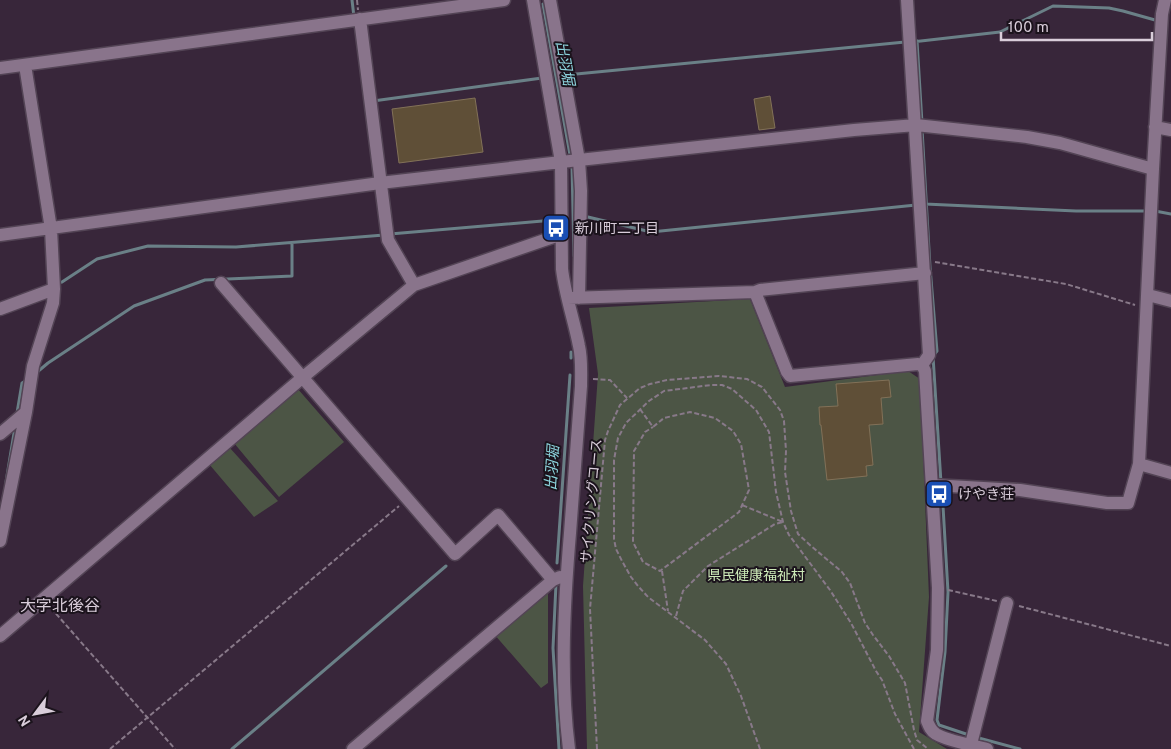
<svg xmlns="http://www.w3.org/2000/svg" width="1171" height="749" font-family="Overpass,'Noto Sans JP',sans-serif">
<rect width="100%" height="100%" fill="#38263a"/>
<path fill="#4c5545" d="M 750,299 L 785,387 L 908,371 L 920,379 L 929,597 L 919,732 L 947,749 L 587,749 L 583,586 L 598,374 L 589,308 Z
M 297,388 L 344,442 L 279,497 L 234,443 Z
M 229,447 L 278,501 L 254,517 L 209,464 Z
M 548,589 L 548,683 L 541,688 L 494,634 Z"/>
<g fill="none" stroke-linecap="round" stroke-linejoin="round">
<path stroke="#6a8087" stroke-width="3" d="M 352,0 L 354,17
M 543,4 L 570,155
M 917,41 L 922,123
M 912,42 L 1000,32 L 1053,6 L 1109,8 L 1123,11 L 1155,20 L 1158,23
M 566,75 L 905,42
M 373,101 L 542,78
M 922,129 L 930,267 L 937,351 L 933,356 L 941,483
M 572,166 L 574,256
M 925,204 L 1076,211 L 1148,211
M 1155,211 L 1171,214
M 588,217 L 651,232 L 916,205
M 390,234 L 554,220
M 57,283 L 62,282 L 97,259 L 148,246 L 236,247 L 384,235
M 571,358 L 571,352
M 36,373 L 48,363 L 134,306 L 205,280 L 292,276 L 292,243
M 17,413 L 22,383 L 27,380
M 6,482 L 15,427
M 942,489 L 948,592 L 945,652 L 937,720 L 939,725 L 969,735
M 557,563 L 570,375
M 556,584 L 553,648 L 559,749
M 975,737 L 1020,749
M 232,749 L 446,566"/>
</g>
<path fill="#5f4f37" stroke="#827158" d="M 770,96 L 775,128 L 759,130 L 754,99 Z
M 475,98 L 483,152 L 399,163 L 392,109 Z
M 889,380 L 891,397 L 881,398 L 883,424 L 869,425 L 873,465 L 866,466 L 867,476 L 827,480 L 821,425 L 820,425 L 819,407 L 838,406 L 836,384 Z"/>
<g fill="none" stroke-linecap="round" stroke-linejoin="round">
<g stroke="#534455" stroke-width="15">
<path id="minor" d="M 533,0 L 561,162 L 562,269 C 565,295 574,320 579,346 C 582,359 581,373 581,386 C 577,435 574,484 570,533 C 564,605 560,677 569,749
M 550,0 L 579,160 L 581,191 L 579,298
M 907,0 L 929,355 L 922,365
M 360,19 L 388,240 L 414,285
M 0,68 L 504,0
M 1155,127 L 1171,130
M 0,235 L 380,183 L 561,162 L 854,130 L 916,125 L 1027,137 L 1060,143 L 1153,169
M 221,283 L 455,554 L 498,515 L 553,580
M 755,292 L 760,290 L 925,273
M 1148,295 L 1171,301
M 568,298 L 755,292 L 787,372 L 790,376 L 918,364 L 922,365 L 925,371 L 938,588 L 937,650 L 927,721 C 929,726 931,731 936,734 C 947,741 973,745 987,749
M 0,309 L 54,289
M 0,434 L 26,412
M 1139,464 L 1171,473
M 932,485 L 1020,490 L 1107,503 L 1128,503 L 1139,464 L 1153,169 L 1162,14 L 1165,0
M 0,541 L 26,412 L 33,366 L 53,303 L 54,289 L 51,229 L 25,65
M 0,636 L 302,378 L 414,285 L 562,234
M 971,744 L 1007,603
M 353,749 L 553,580 L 560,577"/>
</g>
<path stroke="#887989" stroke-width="2" stroke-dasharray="5 2.5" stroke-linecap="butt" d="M 357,0 L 358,10
M 935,262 L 1066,284 L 1135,305
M 593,379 L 610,380 L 627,398
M 640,409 L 653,427 L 664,418 L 690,412 L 715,418 L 733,431 L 741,444 L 749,490 L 739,512 L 660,571 L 643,562 L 633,542 L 634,451 L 645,432 L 653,427
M 662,571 L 668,611
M 948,590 L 997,601
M 1019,606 L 1171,646
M 51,608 L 175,749
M 676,616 L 683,591 L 708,566 L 775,524 L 783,522 L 742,505
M 110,749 L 399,506
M 597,749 L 590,609 L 605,440 L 608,431 L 620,405 L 640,388 L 650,384 L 667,380 L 719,376 L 747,379 L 762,387 L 780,410 L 784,421 L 786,451 L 785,472 L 791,511 L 798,534 L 811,546 L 842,572 L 850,583 L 865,623 L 873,635 L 889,656 L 905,683 L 914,730 L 917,740 L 928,749
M 760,749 L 741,696 L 726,664 L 705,640 L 648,597 L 638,586 L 631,577 L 622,561 L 616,549 L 614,539 L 614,460 L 618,438 L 626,423 L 649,401 L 664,391 L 711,385 L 722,385 L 732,389 L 756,410 L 769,432 L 776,492 L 783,522 L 789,535 L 830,590 L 851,623 L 876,671 L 882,680 L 895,714 L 914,749"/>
<use href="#minor" stroke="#89748b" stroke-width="12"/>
</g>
<defs>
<g id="bus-square" transform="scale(1.4375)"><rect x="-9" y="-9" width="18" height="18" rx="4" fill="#1a4fb4" stroke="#1b131c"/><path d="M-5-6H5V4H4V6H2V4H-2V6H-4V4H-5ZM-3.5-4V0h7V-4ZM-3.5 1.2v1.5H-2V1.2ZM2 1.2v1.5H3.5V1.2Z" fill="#fff"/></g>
</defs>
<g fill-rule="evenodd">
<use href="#bus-square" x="556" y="228"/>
<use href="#bus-square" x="939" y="494"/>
</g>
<g text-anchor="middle" stroke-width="4" stroke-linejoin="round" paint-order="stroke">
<g font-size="14" fill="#d9cdda" stroke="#1b131c" text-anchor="start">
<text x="575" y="233">新川町二丁目</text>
<text x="958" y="499">けやき荘</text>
</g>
<g font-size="14" fill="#d9cdda" stroke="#1b131c">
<text transform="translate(591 501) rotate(-85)" y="5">サイクリングコース</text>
</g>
<g font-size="14" fill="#ceebb9" stroke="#1b131c">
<text x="756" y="580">県民健康福祉村</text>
</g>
<g font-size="15" font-style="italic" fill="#8dd5de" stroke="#1b131c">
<text transform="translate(565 63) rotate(80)" y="5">出羽堀</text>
<text transform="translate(552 468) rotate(-86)" y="5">出羽堀</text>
</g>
<g font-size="16" fill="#d9cdda" stroke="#1b131c">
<text x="60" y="611">大字北後谷</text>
</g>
</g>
<g transform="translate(35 714) rotate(238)" stroke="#1b131c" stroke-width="4" paint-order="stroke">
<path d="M0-4L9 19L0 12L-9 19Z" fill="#d9cdda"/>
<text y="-8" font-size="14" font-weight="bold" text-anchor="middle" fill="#d9cdda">N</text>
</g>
<path d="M1001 32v8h151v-8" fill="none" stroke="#d9cdda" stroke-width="2.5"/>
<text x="1008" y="32" font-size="15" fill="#d9cdda" stroke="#1b131c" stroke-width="4" paint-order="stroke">100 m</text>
</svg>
